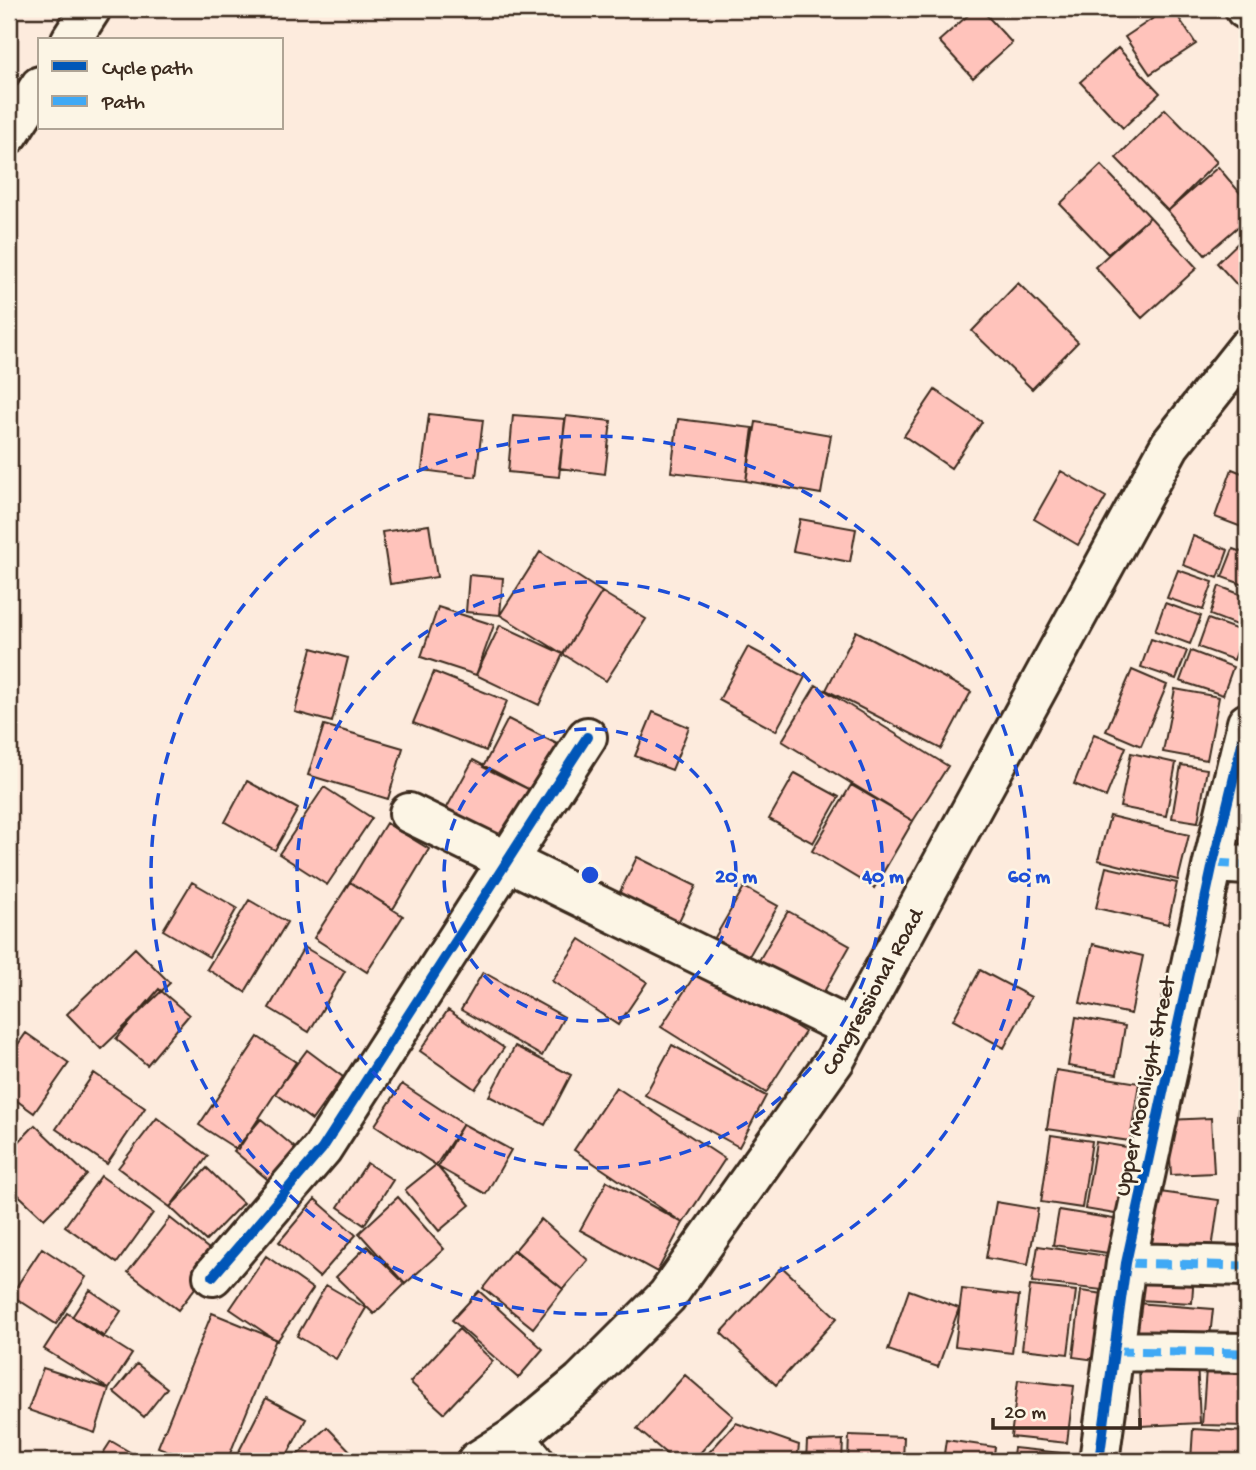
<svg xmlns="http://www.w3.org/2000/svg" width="1256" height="1470" font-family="'Gochi Hand',sans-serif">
<rect width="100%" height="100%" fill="#fdebdd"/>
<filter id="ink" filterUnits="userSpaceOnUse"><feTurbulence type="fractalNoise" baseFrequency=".0143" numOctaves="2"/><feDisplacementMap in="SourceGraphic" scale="14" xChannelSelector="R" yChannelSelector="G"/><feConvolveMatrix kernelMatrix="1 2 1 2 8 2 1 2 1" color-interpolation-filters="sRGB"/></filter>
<g filter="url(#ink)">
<path fill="#ffc3bb" stroke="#3b2a1e" stroke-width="2" d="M 975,9 L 981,9 L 1012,43 L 973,78 L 939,41 Z
M 1167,9 L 1173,9 L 1196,44 L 1150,74 L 1125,37 Z
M 1118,48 L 1160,93 L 1123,128 L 1080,82 Z
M 1165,109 L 1217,162 L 1168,211 L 1116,158 Z
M 1101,165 L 1150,217 L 1108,254 L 1060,204 Z
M 1218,167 L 1247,201 L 1247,219 L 1205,255 L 1168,211 Z
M 1150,217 L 1197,268 L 1142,318 L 1095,267 Z
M 1247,234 L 1247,296 L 1217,263 Z
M 1018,283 L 1078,342 L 1032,389 L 972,331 Z
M 935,390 L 982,422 L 951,468 L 904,436 Z
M 429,414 L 483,420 L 476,477 L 422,470 Z
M 513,415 L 565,419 L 559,477 L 508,472 Z
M 566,416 L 611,421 L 605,474 L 559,468 Z
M 678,419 L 753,428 L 746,481 L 671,472 Z
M 756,422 L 831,435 L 821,494 L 746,481 Z
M 1232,469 L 1247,475 L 1247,529 L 1215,517 Z
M 1061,471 L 1106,497 L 1078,545 L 1034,519 Z
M 800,519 L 856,529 L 850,562 L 793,551 Z
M 429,525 L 437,577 L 390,584 L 382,532 Z
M 1193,536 L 1228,550 L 1218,578 L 1183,565 Z
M 1233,549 L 1247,554 L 1247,586 L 1222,577 Z
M 540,552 L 602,592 L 563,654 L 500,615 Z
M 1178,570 L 1213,582 L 1203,610 L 1167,598 Z
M 469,575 L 503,578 L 500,615 L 466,612 Z
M 1219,586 L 1247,597 L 1247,619 L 1244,628 L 1210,615 Z
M 602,592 L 646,619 L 606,681 L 563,654 Z
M 1165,603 L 1201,616 L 1190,644 L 1155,631 Z
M 438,607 L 494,625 L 476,675 L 421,657 Z
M 1208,619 L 1244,632 L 1234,660 L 1198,647 Z
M 500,625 L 563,654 L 539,705 L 476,675 Z
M 856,631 L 971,692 L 941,749 L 826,690 Z
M 1151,639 L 1187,651 L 1176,679 L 1141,667 Z
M 748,647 L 805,677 L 776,731 L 719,700 Z
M 312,648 L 348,658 L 332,722 L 295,712 Z
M 1191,651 L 1233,667 L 1223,695 L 1180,681 Z
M 1132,670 L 1167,685 L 1141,746 L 1106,731 Z
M 434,672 L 507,701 L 486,751 L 413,723 Z
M 816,685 L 948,766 L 913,821 L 782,741 Z
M 1175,689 L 1219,697 L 1207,760 L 1163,752 Z
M 653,712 L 689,727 L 672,770 L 635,756 Z
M 508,719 L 563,747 L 538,794 L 483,767 Z
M 324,725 L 403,748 L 388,799 L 308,775 Z
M 1094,734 L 1126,747 L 1106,797 L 1074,784 Z
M 1131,753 L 1176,763 L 1166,816 L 1120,807 Z
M 473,760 L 538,794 L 510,845 L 445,811 Z
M 1181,765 L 1207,769 L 1198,822 L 1172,818 Z
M 795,773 L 839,797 L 813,843 L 769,819 Z
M 247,781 L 298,809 L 275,850 L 225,822 Z
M 1247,782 L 1247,857 L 1233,855 Z
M 851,785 L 913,821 L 874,888 L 812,851 Z
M 324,787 L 372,818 L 327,885 L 279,854 Z
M 1110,816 L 1189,835 L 1178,880 L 1098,860 Z
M 386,823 L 429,849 L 393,909 L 350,882 Z
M 637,857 L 696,886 L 674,931 L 615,902 Z
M 1106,867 L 1177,883 L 1168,924 L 1096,908 Z
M 192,882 L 237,908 L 209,957 L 163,930 Z
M 350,882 L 403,916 L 367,972 L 314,938 Z
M 744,887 L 778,906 L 748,958 L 714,939 Z
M 249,900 L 287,922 L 245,992 L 207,969 Z
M 788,911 L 850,946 L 821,997 L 758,962 Z
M 580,939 L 647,982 L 618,1025 L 552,981 Z
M 1093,944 L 1143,956 L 1131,1014 L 1080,1003 Z
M 304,947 L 345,971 L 309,1032 L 269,1008 Z
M 135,948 L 170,983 L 101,1049 L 67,1014 Z
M 700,967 L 805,1032 L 766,1093 L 661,1027 Z
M 980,970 L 1031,997 L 1004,1048 L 953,1020 Z
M 483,972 L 564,1017 L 542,1056 L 461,1010 Z
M 159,989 L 189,1015 L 147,1065 L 116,1039 Z
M 448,1010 L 504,1048 L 475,1089 L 420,1051 Z
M 1076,1017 L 1125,1026 L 1117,1074 L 1068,1066 Z
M 26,1033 L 69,1063 L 34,1113 L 9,1095 L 9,1057 Z
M 258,1037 L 296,1062 L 238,1150 L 199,1125 Z
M 672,1045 L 766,1096 L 739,1147 L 645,1095 Z
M 515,1046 L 571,1075 L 545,1125 L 489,1096 Z
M 307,1050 L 343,1077 L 312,1120 L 275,1093 Z
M 1243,1055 L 1247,1055 L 1247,1121 L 1237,1120 Z
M 1056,1070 L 1139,1083 L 1130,1141 L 1047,1129 Z
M 94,1073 L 145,1108 L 107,1164 L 56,1129 Z
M 402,1084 L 463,1124 L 436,1165 L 375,1125 Z
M 616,1087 L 725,1159 L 683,1223 L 574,1150 Z
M 157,1118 L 208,1156 L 170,1207 L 118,1168 Z
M 1211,1118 L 1214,1173 L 1171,1175 L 1168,1120 Z
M 261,1119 L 306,1157 L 279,1189 L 234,1151 Z
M 463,1124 L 511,1150 L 486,1194 L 438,1167 Z
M 35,1125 L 87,1175 L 44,1219 L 9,1186 L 9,1152 Z
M 1051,1135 L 1092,1141 L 1082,1208 L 1041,1202 Z
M 1096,1142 L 1132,1148 L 1121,1215 L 1085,1209 Z
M 367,1163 L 393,1180 L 364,1225 L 338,1207 Z
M 436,1165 L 470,1205 L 439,1231 L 405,1190 Z
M 207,1168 L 243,1203 L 206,1241 L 170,1207 Z
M 101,1176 L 153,1213 L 117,1263 L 65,1226 Z
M 607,1181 L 683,1223 L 657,1272 L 580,1230 Z
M 1160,1192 L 1219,1200 L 1210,1263 L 1150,1254 Z
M 398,1197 L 444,1249 L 405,1284 L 359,1233 Z
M 315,1199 L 356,1235 L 319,1277 L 279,1242 Z
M 996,1202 L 1038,1209 L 1028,1265 L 986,1258 Z
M 1059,1210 L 1120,1220 L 1115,1254 L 1053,1245 Z
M 170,1218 L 219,1257 L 178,1310 L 128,1272 Z
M 541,1219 L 588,1260 L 563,1289 L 515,1250 Z
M 367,1246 L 405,1284 L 374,1314 L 336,1277 Z
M 1038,1246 L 1107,1256 L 1102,1290 L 1032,1282 Z
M 42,1248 L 86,1277 L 56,1324 L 11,1295 Z
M 513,1250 L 563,1289 L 533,1328 L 483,1288 Z
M 266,1256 L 313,1289 L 277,1341 L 230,1309 Z
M 782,1267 L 837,1318 L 776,1385 L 721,1333 Z
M 1140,1268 L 1194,1271 L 1192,1303 L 1138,1300 Z
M 326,1285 L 366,1308 L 336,1359 L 297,1336 Z
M 1030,1286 L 1076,1291 L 1068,1354 L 1022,1349 Z
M 962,1289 L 1019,1296 L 1012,1353 L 955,1346 Z
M 90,1290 L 121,1311 L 103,1338 L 72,1317 Z
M 909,1290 L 959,1308 L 938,1367 L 888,1350 Z
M 479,1291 L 543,1349 L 518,1378 L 452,1320 Z
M 1081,1291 L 1112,1295 L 1103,1361 L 1073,1357 Z
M 1136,1303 L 1213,1309 L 1209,1346 L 1134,1340 Z
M 67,1313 L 132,1354 L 109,1389 L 44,1349 Z
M 212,1313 L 276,1339 L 227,1461 L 193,1461 L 158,1447 Z
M 459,1329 L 493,1361 L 444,1413 L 410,1382 Z
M 1207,1355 L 1247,1356 L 1247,1426 L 1202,1425 Z
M 1197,1360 L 1200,1423 L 1141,1426 L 1139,1363 Z
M 137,1364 L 167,1388 L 144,1417 L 114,1392 Z
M 43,1368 L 109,1389 L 95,1433 L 28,1410 Z
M 685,1375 L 733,1416 L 693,1461 L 675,1461 L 637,1429 Z
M 1018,1380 L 1074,1386 L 1067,1443 L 1011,1437 Z
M 266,1398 L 306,1419 L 284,1461 L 234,1461 Z
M 736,1423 L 799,1445 L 797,1461 L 701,1461 Z
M 327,1427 L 360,1461 L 291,1461 Z
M 1193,1429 L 1247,1432 L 1247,1461 L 1191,1461 Z
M 849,1435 L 904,1437 L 903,1461 L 848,1461 Z
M 843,1440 L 842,1461 L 806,1461 L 807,1441 Z
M 946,1440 L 995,1447 L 993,1461 L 943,1461 Z
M 111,1441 L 145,1461 L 98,1461 Z
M 1014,1448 L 1070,1454 L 1070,1461 L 1012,1461 Z"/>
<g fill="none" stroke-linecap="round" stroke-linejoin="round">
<g stroke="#3b2a1e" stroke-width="44">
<path id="minor" d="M 1245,9 L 1247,10
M 71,40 L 91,9
M 9,134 L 40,86
M 409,813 L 852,1029
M 1213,863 L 1247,865
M 1126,1263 L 1247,1266
M 213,1276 L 322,1149 L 587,737
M 1114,1351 L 1247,1353
M 515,1437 L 534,1461
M 1099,1461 L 1126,1263 L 1213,863 L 1247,723"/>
</g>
<g stroke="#3b2a1e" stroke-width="44">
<path id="major" d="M 477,1461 L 515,1437 L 581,1382 L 667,1296 L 835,1060 L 1170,445 L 1247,348"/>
</g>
<use href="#minor" stroke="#fcf5e5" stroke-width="38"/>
<use href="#major" stroke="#fcf5e5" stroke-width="38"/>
<path stroke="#3fa9f5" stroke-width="9" stroke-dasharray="18 9" stroke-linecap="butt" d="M 1213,863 L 1247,865
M 1126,1263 L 1247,1266
M 1114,1351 L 1247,1353"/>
<g stroke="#fcf5e5" stroke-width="15">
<path id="cycleway" d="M 213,1276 L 322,1149 L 587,737
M 1099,1461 L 1126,1263 L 1213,863 L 1247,723"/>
</g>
<use href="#cycleway" stroke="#0057b8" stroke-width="10"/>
</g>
</g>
<g fill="none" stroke="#1d4ed8" stroke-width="3.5" stroke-dasharray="12 9">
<circle cx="590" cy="875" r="146"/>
<circle cx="590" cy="875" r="293"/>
<circle cx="590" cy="875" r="439"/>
</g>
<g text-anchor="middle" stroke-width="5" stroke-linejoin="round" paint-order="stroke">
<g font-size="23" fill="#3b2a1e" stroke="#fcf5e5">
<text transform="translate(871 991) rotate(-61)" y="8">Congressional Road</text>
<text transform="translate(1143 1086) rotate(-78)" y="8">Upper Moonlight Street</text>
</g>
</g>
<circle cx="590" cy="875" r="10" fill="#1d4ed8" stroke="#fcf5e5" stroke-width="3.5"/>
<g font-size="21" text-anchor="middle" font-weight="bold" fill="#1d4ed8" stroke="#fcf5e5" stroke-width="5" stroke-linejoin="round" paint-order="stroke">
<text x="736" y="882">20 m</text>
<text x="883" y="882">40 m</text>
<text x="1029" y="882">60 m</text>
</g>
<rect width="1256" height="1470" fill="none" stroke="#fcf5e5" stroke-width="35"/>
<rect x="18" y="18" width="1221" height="1435" fill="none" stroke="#3b2a1e" stroke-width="2.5" filter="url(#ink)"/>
<rect x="38" y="38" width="245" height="91" fill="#fcf5e5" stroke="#afa495" stroke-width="2"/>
<rect x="52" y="61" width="35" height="10" fill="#0057b8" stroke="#afa495" stroke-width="2"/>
<text x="102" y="74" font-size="21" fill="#3b2a1e">Cycle path</text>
<rect x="52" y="96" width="35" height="10" fill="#3fa9f5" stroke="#afa495" stroke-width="2"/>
<text x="102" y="108" font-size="21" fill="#3b2a1e">Path</text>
<path d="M993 1418v10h147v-10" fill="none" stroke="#3b2a1e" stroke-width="3.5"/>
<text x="1004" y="1418" font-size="21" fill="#3b2a1e" stroke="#fcf5e5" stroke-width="5" paint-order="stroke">20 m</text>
</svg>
